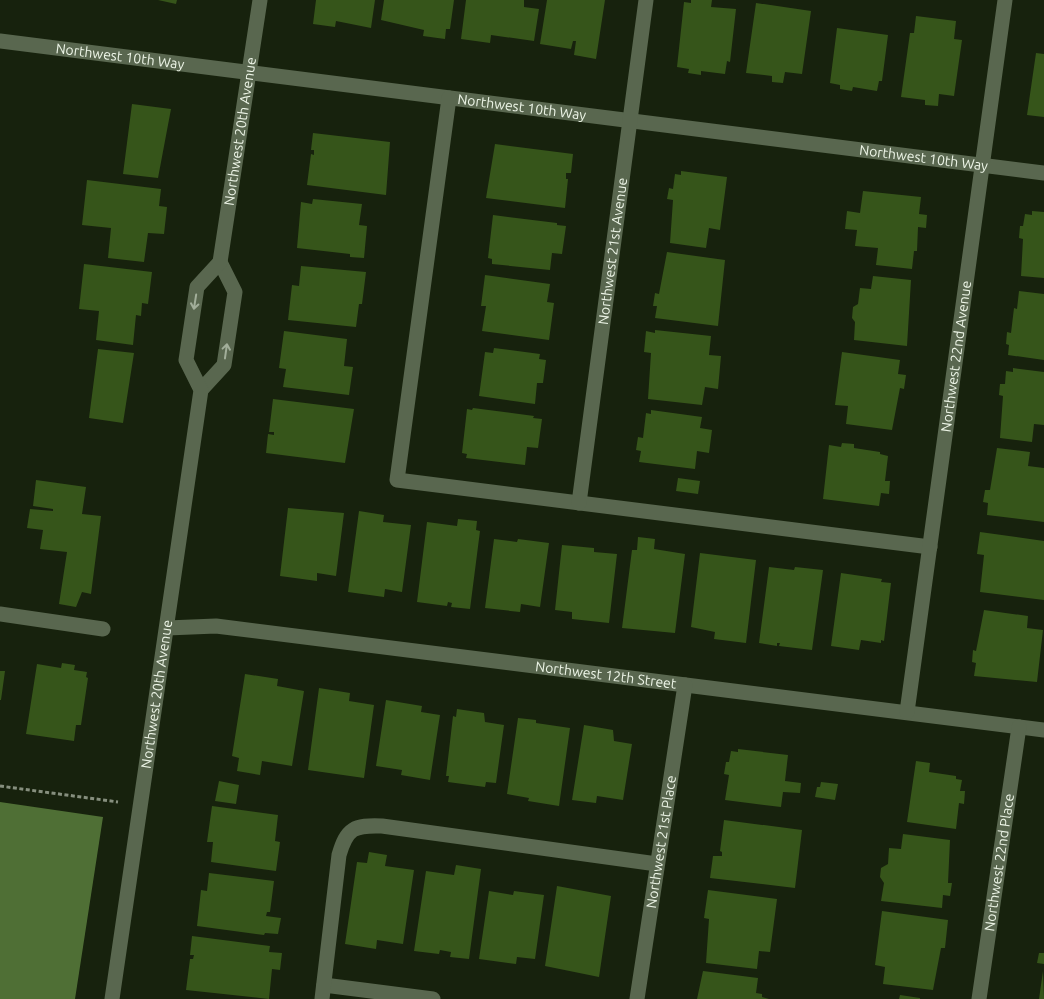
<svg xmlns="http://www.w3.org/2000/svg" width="1044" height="999" font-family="Ubuntu,sans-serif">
<rect width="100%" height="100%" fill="#17220d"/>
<path fill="#4f6f35" d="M 0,802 L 103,817 L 75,999 L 0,999 Z"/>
<path fill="#36551a" d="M 158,0 L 177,0 L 176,4 Z
M 316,0 L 375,0 L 371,28 L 336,21 L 335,27 L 313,24 Z
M 384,0 L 454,0 L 450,29 L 446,29 L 445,39 L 423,36 L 424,30 L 381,20 Z
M 466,0 L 524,0 L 524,7 L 539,9 L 534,41 L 491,35 L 490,43 L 461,39 Z
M 547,0 L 605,0 L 596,59 L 574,55 L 576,41 L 573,41 L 571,49 L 540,44 Z
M 691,0 L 712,0 L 711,7 L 736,9 L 730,62 L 727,61 L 725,74 L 701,71 L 701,75 L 688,73 L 689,69 L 677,67 L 684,2 L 691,3 Z
M 756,3 L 811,11 L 802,74 L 785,72 L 783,83 L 772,82 L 772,76 L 746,73 Z
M 916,16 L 956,21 L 954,39 L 962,40 L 954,96 L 939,94 L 938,106 L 925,105 L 925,100 L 901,97 L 910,33 L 914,33 Z
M 837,28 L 888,35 L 882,81 L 879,81 L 877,91 L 853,87 L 852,91 L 840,89 L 840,85 L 830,83 Z
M 1036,53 L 1044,54 L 1044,117 L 1027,115 Z
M 132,104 L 171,109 L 158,178 L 123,174 Z
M 313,133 L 390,142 L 386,195 L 307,185 L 311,154 L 314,155 L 314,150 L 311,150 Z
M 495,144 L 573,154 L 571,173 L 566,173 L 566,179 L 568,179 L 565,208 L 486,198 Z
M 681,171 L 727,177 L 720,230 L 709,228 L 706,248 L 670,243 L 673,200 L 667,199 L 669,188 L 673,189 L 675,174 L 681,175 Z
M 87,180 L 161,189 L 159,206 L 167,207 L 164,234 L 148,233 L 144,262 L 108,258 L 111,228 L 82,225 Z
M 863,191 L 921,197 L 919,214 L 927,215 L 926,228 L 918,227 L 917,251 L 914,251 L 912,269 L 876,265 L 878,248 L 855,246 L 857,230 L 845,229 L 847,211 L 860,213 Z
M 313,199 L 362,204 L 359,225 L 367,226 L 364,258 L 350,257 L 350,254 L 297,248 L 301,202 L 312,204 Z
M 1032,211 L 1044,212 L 1044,278 L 1021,276 L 1023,239 L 1019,238 L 1020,226 L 1023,226 L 1025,214 L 1032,215 Z
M 493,215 L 557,223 L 557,225 L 566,226 L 562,254 L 552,253 L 550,270 L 492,264 L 492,259 L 488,258 Z
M 667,252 L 725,260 L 718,326 L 655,318 L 657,306 L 653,306 L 655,293 L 659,294 Z
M 84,264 L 152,272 L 148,304 L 142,303 L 141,316 L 136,315 L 133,345 L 96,340 L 99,311 L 79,309 Z
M 301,266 L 366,272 L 362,304 L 359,304 L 356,327 L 288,320 L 292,285 L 299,286 Z
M 485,275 L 550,284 L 547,302 L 554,303 L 549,340 L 482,331 L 486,306 L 481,306 Z
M 873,276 L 911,280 L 907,346 L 854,340 L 855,322 L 852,318 L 853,307 L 858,304 L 860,288 L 871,289 Z
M 1019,291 L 1044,294 L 1044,360 L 1008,355 L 1009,345 L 1006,344 L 1007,332 L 1011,333 L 1014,308 L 1017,309 Z
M 655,330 L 711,336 L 709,355 L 721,356 L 718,389 L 705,387 L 702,405 L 648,399 L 651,353 L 644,352 L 646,331 L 655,333 Z
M 284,331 L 347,339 L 344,366 L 353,367 L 349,395 L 283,387 L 286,369 L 279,368 Z
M 494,348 L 540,354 L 539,359 L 546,360 L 543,383 L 537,383 L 535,404 L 479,396 L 485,352 L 493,353 Z
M 98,349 L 134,353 L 123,423 L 89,418 Z
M 842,352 L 900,360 L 898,374 L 906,375 L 904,389 L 900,388 L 892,430 L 846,424 L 848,406 L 835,405 Z
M 1013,368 L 1044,372 L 1044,425 L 1034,424 L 1032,442 L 1000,438 L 1003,396 L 999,395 L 1000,384 L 1005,384 L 1006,371 L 1013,372 Z
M 273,399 L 354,409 L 345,463 L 266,453 L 268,434 L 274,435 L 274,432 L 269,432 Z
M 473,408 L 534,416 L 533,418 L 542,419 L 538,448 L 527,447 L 525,465 L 466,458 L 467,454 L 462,453 L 467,409 L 472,410 Z
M 651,410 L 702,417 L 700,428 L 712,430 L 709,453 L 697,451 L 695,469 L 639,462 L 641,451 L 636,450 L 638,437 L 643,438 L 646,413 L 651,414 Z
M 842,443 L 854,444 L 854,448 L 880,452 L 880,454 L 888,456 L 885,481 L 890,481 L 889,494 L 881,493 L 879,506 L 823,499 L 829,445 L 841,447 Z
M 997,448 L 1030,452 L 1028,466 L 1044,468 L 1044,522 L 987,515 L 988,503 L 983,502 L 985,490 L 990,490 Z
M 678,478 L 700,481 L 698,494 L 676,491 Z
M 36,480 L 86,487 L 82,514 L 101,516 L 91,594 L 82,592 L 76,607 L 59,604 L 67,552 L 40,549 L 43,530 L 27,528 L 30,509 L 53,511 L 53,509 L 33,506 Z
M 288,508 L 344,513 L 336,576 L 317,573 L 317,581 L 280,576 Z
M 359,511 L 384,515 L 383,522 L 411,525 L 402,592 L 385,589 L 384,597 L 348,592 Z
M 458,519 L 477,521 L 476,530 L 480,531 L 470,609 L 451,607 L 452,603 L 448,602 L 447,606 L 417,602 L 427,522 L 457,526 Z
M 980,532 L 1044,541 L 1044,600 L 980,592 L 984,555 L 977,554 Z
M 638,537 L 655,539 L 654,549 L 685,554 L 675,633 L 622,628 L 632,550 L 637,550 Z
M 494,539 L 517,542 L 518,539 L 549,543 L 540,607 L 521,604 L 520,612 L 485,608 Z
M 562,545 L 594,548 L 594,552 L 617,554 L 609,623 L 572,619 L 572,612 L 555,610 Z
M 700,553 L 756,560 L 746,643 L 714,639 L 715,632 L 691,627 Z
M 769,567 L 794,570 L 795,567 L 823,570 L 812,650 L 779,646 L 780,643 L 777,643 L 777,646 L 759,643 Z
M 841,573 L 882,579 L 881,582 L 891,583 L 884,641 L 881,640 L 881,643 L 861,640 L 859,650 L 831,646 Z
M 984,610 L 1028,616 L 1027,628 L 1043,630 L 1037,682 L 974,676 L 976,663 L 972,662 L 973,650 L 976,651 Z
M 62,663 L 75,665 L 74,670 L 87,672 L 86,677 L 88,678 L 81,725 L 76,725 L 74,741 L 26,734 L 37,664 L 61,668 Z
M 0,671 L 5,671 L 1,700 L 0,700 Z
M 245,674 L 278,679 L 277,686 L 304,691 L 292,766 L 262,761 L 260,775 L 237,771 L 239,758 L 232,756 Z
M 319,688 L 350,693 L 349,701 L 374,705 L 364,778 L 308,770 Z
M 386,700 L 422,706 L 421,712 L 440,715 L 430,780 L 401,775 L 402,770 L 376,766 Z
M 457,709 L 484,713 L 485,722 L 504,725 L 496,783 L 486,782 L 485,787 L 448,782 L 449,776 L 446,776 L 453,716 L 456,717 Z
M 518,718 L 536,720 L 536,723 L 570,728 L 559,806 L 528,801 L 529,798 L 507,794 Z
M 584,725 L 613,730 L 614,741 L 632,744 L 623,800 L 597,796 L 596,803 L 572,800 Z
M 738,749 L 788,755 L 785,781 L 801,783 L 800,793 L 783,792 L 781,807 L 725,800 L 729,775 L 724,774 L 726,762 L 729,762 L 731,751 L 738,752 Z
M 916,761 L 930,763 L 929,772 L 956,776 L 956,779 L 962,780 L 960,791 L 965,791 L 964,804 L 959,803 L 956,829 L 907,822 Z
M 219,781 L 239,785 L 236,804 L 215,801 Z
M 821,782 L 838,784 L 835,800 L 815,797 L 817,787 L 820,787 Z
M 212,806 L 278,815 L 275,841 L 280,842 L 276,871 L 211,862 L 213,842 L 207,842 Z
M 724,820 L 802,830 L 795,888 L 710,878 L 713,856 L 722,856 L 722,852 L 720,851 Z
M 903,834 L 950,840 L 948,883 L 952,883 L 950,896 L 943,895 L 942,908 L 881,901 L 884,883 L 880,877 L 881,868 L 888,864 L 889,848 L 901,849 Z
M 369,852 L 387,855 L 385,866 L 414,870 L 403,944 L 377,940 L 376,949 L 345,944 L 357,862 L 367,863 Z
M 456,865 L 481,869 L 469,959 L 450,957 L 451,952 L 440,950 L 439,954 L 414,951 L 426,871 L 454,875 Z
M 209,873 L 274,881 L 270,912 L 267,912 L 266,916 L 281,918 L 278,934 L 265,933 L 264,935 L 197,926 L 201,890 L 207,891 Z
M 557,886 L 611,896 L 599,977 L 545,966 Z
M 708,890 L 777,899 L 770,952 L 759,951 L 757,969 L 706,963 L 709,919 L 704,918 Z
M 489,891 L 513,895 L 514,891 L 544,895 L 535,959 L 517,957 L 516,964 L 479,959 Z
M 882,911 L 948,920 L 945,948 L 941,948 L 933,990 L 883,984 L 885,967 L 875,965 Z
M 192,936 L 270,946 L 269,952 L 282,953 L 280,970 L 272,969 L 269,999 L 186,990 L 190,959 L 193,959 L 194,955 L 190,955 Z
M 1039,953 L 1044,953 L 1044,964 L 1037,963 Z
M 703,971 L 758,978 L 756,993 L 762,994 L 762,997 L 769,999 L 697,999 Z
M 1043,971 L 1044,999 L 1039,999 Z
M 900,995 L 920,998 L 920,999 L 899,999 Z"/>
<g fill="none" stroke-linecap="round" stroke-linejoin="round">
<path stroke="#868f7e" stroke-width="3" stroke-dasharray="4 2.5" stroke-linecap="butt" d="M 0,786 L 118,802"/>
<g stroke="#59674f" stroke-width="15">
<path id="s1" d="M 0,41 L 1044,173"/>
<path d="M 449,98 L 397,480 L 930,547"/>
<path d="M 201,390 L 224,365 L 235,292 L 220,262"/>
<path id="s2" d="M 579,503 L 646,0"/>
<path d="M 0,614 L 103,629"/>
<path id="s3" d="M 167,628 L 216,626 L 1044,730"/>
<path id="s4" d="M 907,712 L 1005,0"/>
<path d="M 324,985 L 433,999"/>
<path id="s5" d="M 112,999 L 201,390 L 186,360 L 197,287 L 220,262 L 260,0"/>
<path d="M 322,999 L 339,855 C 347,828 354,825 382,826 L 657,864"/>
<path id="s6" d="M 637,999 L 685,685"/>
<path id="s7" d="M 979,999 L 1019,727"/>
</g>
</g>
<defs><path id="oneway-shaft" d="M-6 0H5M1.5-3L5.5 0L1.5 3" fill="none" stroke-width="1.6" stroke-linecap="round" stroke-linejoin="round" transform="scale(1.25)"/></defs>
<g stroke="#a2ae9a">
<use href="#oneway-shaft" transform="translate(195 302) rotate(99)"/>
<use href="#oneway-shaft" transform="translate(226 351) rotate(-82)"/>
</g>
<g text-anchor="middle" stroke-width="4" stroke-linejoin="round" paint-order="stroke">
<g font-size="14" fill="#ecf4e6" stroke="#17220d">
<text dy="5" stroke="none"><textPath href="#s1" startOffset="121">Northwest 10th Way</textPath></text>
<text dy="5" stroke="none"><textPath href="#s1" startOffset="526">Northwest 10th Way</textPath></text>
<text dy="5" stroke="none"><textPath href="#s5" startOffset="889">Northwest 20th Avenue</textPath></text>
<text dy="5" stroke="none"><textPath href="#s1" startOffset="931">Northwest 10th Way</textPath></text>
<text dy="5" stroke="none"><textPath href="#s2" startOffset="254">Northwest 21st Avenue</textPath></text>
<text dy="5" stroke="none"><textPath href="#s4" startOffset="359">Northwest 22nd Avenue</textPath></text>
<text dy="5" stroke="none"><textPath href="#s3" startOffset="442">Northwest 12th Street</textPath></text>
<text dy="5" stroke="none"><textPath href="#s5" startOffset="308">Northwest 20th Avenue</textPath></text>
<text dy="5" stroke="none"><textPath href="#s6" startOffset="159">Northwest 21st Place</textPath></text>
<text dy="5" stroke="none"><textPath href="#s7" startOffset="138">Northwest 22nd Place</textPath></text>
</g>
</g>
</svg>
